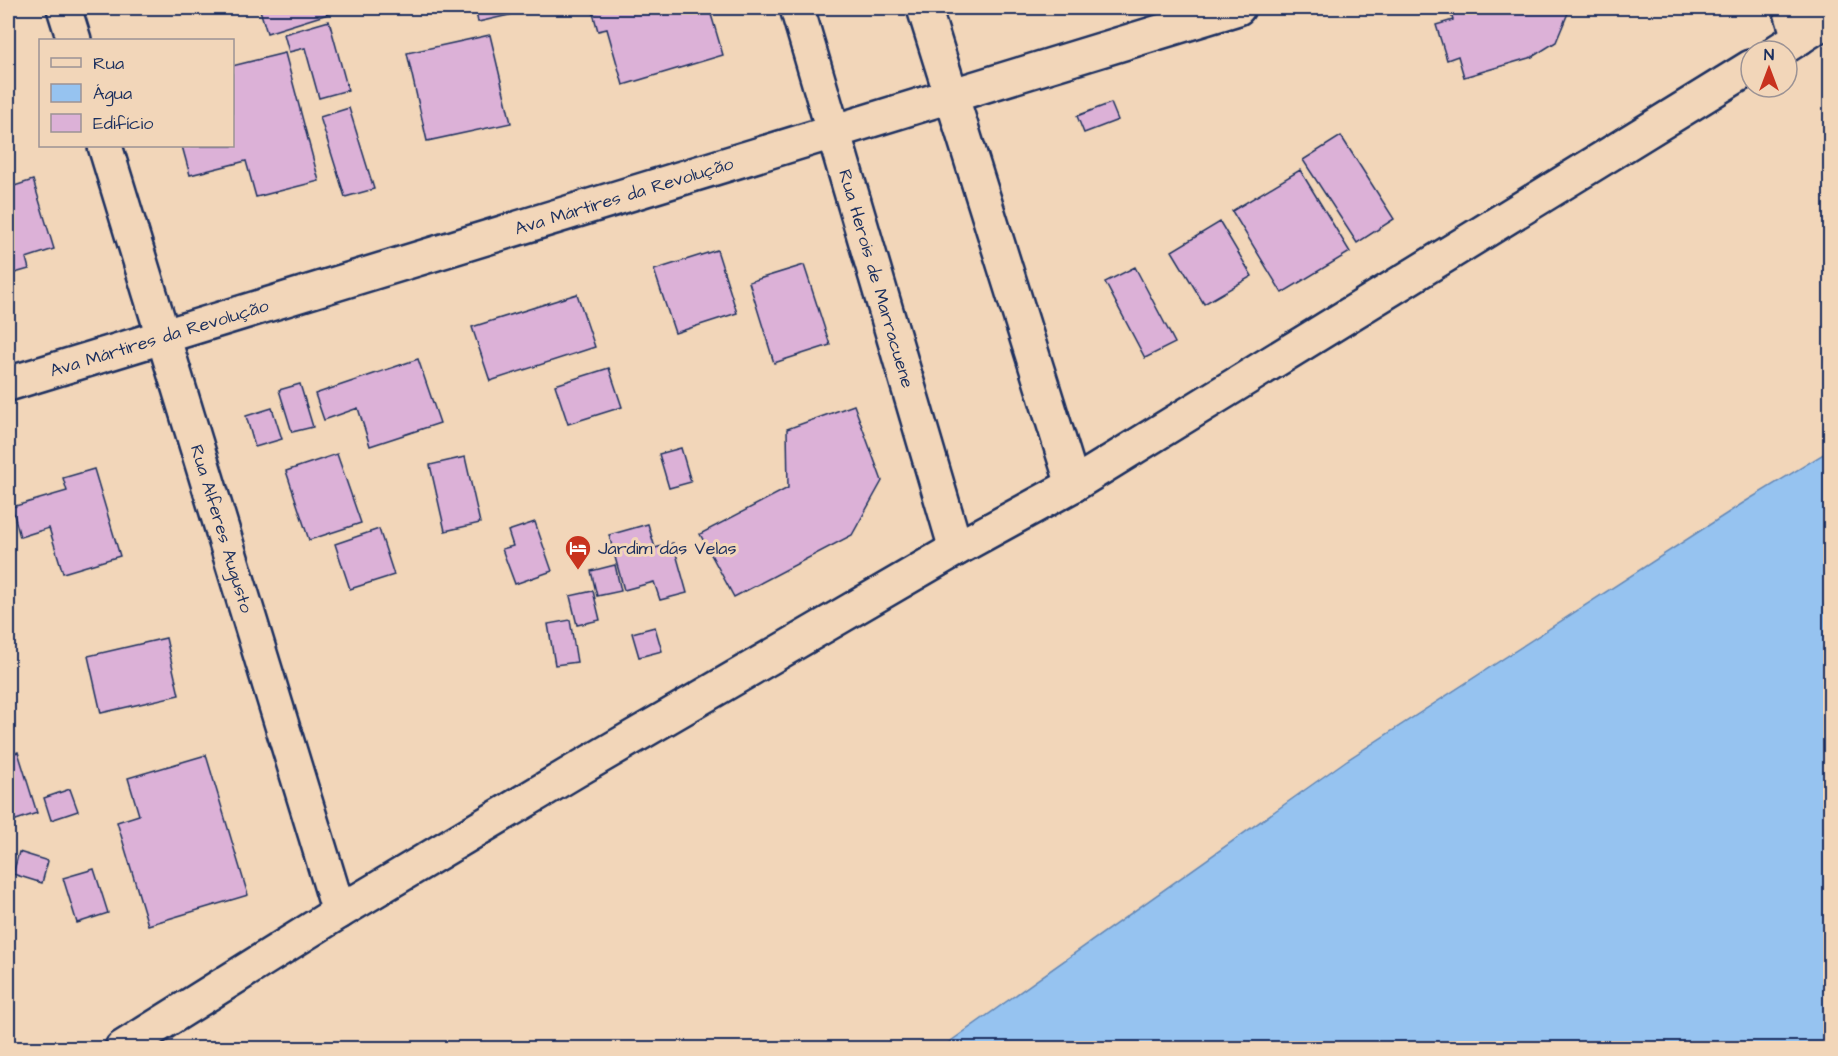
<svg xmlns="http://www.w3.org/2000/svg" width="1838" height="1056" font-family="'Architects Daughter',sans-serif">
<rect width="100%" height="100%" fill="#f2d6b9"/>
<filter id="ink" filterUnits="userSpaceOnUse"><feTurbulence type="fractalNoise" baseFrequency=".0167" numOctaves="2"/><feDisplacementMap in="SourceGraphic" scale="12" xChannelSelector="R" yChannelSelector="G"/><feConvolveMatrix kernelMatrix="1 2 1 2 8 2 1 2 1" color-interpolation-filters="sRGB"/></filter>
<g filter="url(#ink)">
<path fill="#96c3f0" stroke="#6588b6" stroke-width="1.5" d="M 1830,450 L 1830,1048 L 941,1048 L 1347,760 L 1743,503 Z"/>
<path fill="#dcb1d7" stroke="#1b2f5e" stroke-width="1.5" d="M 268,8 L 347,8 L 267,33 L 260,10 Z
M 475,8 L 540,8 L 478,22 Z
M 613,8 L 721,8 L 710,11 L 723,55 L 623,85 L 607,29 L 598,31 L 593,13 Z
M 1449,8 L 1566,8 L 1568,13 L 1556,42 L 1532,57 L 1464,77 L 1458,56 L 1447,60 L 1436,25 L 1453,20 Z
M 329,21 L 348,90 L 319,98 L 305,48 L 289,52 L 284,34 Z
M 490,35 L 511,123 L 427,141 L 407,53 Z
M 285,53 L 319,181 L 256,197 L 246,161 L 190,175 L 182,146 L 232,146 L 232,66 Z
M 1111,103 L 1118,120 L 1084,133 L 1077,116 Z
M 349,108 L 374,189 L 345,197 L 320,117 Z
M 1341,136 L 1394,219 L 1357,243 L 1303,160 Z
M 1300,170 L 1350,252 L 1282,293 L 1232,211 Z
M 33,180 L 54,249 L 26,258 L 29,269 L 8,275 L 8,188 Z
M 1220,222 L 1252,276 L 1204,304 L 1172,251 Z
M 717,250 L 737,313 L 675,333 L 654,270 Z
M 804,265 L 830,345 L 774,363 L 749,282 Z
M 1135,267 L 1175,343 L 1145,358 L 1105,282 Z
M 577,294 L 595,347 L 490,381 L 472,327 Z
M 418,359 L 440,423 L 370,446 L 358,408 L 324,420 L 315,394 Z
M 609,368 L 622,407 L 568,424 L 555,385 Z
M 300,384 L 313,427 L 292,432 L 279,390 Z
M 854,405 L 882,481 L 852,535 L 734,597 L 700,534 L 788,488 L 787,429 Z
M 272,408 L 282,439 L 255,447 L 246,416 Z
M 681,448 L 691,482 L 669,488 L 659,454 Z
M 337,454 L 361,523 L 309,540 L 286,471 Z
M 465,457 L 480,523 L 445,531 L 430,465 Z
M 94,469 L 120,556 L 63,573 L 49,528 L 20,537 L 12,507 L 67,491 L 63,478 Z
M 535,522 L 552,571 L 515,584 L 502,549 L 513,546 L 508,531 Z
M 648,524 L 655,548 L 673,543 L 687,593 L 660,600 L 654,582 L 624,590 L 609,535 Z
M 379,529 L 394,575 L 350,589 L 335,544 Z
M 615,565 L 621,591 L 597,596 L 591,571 Z
M 593,591 L 600,620 L 577,625 L 570,596 Z
M 570,620 L 577,662 L 555,665 L 548,624 Z
M 655,627 L 662,651 L 639,657 L 632,633 Z
M 166,638 L 179,695 L 101,713 L 88,656 Z
M 18,752 L 37,813 L 13,821 L 8,802 L 8,755 Z
M 206,755 L 248,895 L 148,925 L 117,822 L 139,815 L 128,778 Z
M 70,789 L 78,811 L 51,820 L 44,798 Z
M 19,852 L 48,861 L 42,883 L 13,874 Z
M 94,869 L 108,913 L 77,923 L 63,878 Z"/>
<g fill="none" stroke-linecap="round" stroke-linejoin="round">
<g stroke="#1b2f5e" stroke-width="38">
<g id="minor">
<path d="M 64,8 L 74,40"/>
<path id="s1" d="M 797,8 L 956,549"/>
<path d="M 924,8 L 1073,485"/>
<path d="M 1790,8 L 1799,38"/>
<path d="M 1778,51 L 1830,18"/>
<path id="s2" d="M 105,146 L 339,912"/>
<path d="M 122,1048 L 339,912 L 575,771 L 956,549 L 1073,485 L 1751,67"/>
</g>
</g>
<g stroke="#1b2f5e" stroke-width="38">
<g id="tertiary">
<path id="s3" d="M 8,384 L 1238,8"/>
</g>
</g>
<use href="#minor" stroke="#f2d6b9" stroke-width="33"/>
<use href="#tertiary" stroke="#f2d6b9" stroke-width="33"/>
</g>
</g>
<defs>
<g id="hotel-pin" transform="scale(1.35)"><path d="M0 17L-7.5 6A9.5 9.5 0 1 1 7.5 6Z" fill="#c8321e" stroke="#f2d6b9"/><path d="M-6-4.5h1.5V1H6V5H4.5V3h-9V5H-6ZM-4 0a1.8 1.8 0 1 1 3.6 0ZM.5 0V-2.5h3Q6-2.5 6 0Z" fill="#fff"/></g>
</defs>
<g fill-rule="evenodd">
<use href="#hotel-pin" x="578" y="548"/>
</g>
<g text-anchor="middle" stroke-width="6" stroke-linejoin="round" paint-order="stroke">
<g font-size="18" fill="#1b2f5e" stroke="#f2d6b9">
<text dy="6" stroke="none"><textPath href="#s3" startOffset="644">Ava Mártires da Revolução</textPath></text>
<text dy="6" stroke="none"><textPath href="#s1" startOffset="282">Rua Herois de Marracuene</textPath></text>
<text dy="6" stroke="none"><textPath href="#s3" startOffset="158">Ava Mártires da Revolução</textPath></text>
<text dy="6" stroke="none"><textPath href="#s2" startOffset="400">Rua Alferes Augusto</textPath></text>
</g>
<g font-size="18" fill="#1b2f5e" stroke="#f2d6b9" text-anchor="start">
<text x="598" y="554">Jardim das Velas</text>
</g>
</g>
<rect width="1838" height="1056" fill="none" stroke="#f2d6b9" stroke-width="30"/>
<rect x="15" y="15" width="1808" height="1026" fill="none" stroke="#1b2f5e" stroke-width="2" filter="url(#ink)"/>
<rect x="39" y="39" width="195" height="108" fill="#f2d6b9" stroke="#9c9395" stroke-width="1.5"/>
<rect x="51" y="58" width="30" height="9" fill="#f2d6b9" stroke="#9c9395" stroke-width="1.5"/>
<text x="93" y="69" font-size="18" fill="#1b2f5e">Rua</text>
<rect x="51" y="84" width="30" height="18" fill="#96c3f0" stroke="#9c9395" stroke-width="1.5"/>
<text x="93" y="99" font-size="18" fill="#1b2f5e">Água</text>
<rect x="51" y="114" width="30" height="18" fill="#dcb1d7" stroke="#9c9395" stroke-width="1.5"/>
<text x="93" y="129" font-size="18" fill="#1b2f5e">Edifício</text>
<g transform="translate(1769 69)"><circle r="28" fill="#f2d6b9" stroke="#9c9395" stroke-width="1.5"/>
<path d="M0-4.5L10 22L0 15L-10 22Z" fill="#c8321e"/>
<text y="-9" font-size="16" font-weight="bold" text-anchor="middle" fill="#1b2f5e">N</text>
</g>
</svg>
